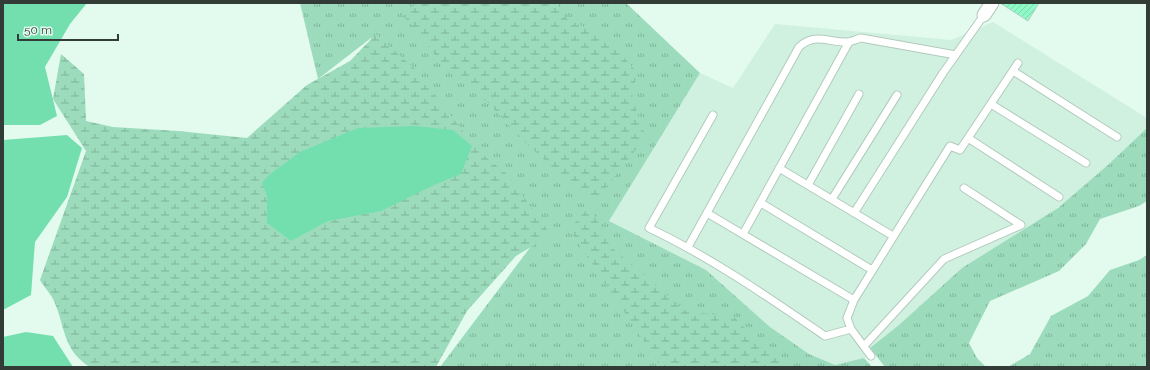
<svg xmlns="http://www.w3.org/2000/svg" width="1150" height="370" font-family="Raleway,sans-serif">
<defs>
<pattern id="grass-tufts" width="24" height="20" patternUnits="userSpaceOnUse"><rect width="24" height="20" fill="#9cdcbc"/><path d="M3 7l-1-3M5 7V3M7 7l1-3M15 17l-1-3M17 17v-4M19 17l1-3" fill="none" stroke="#80b49a"/></pattern>
<pattern id="wetland-marsh" width="20" height="14" patternUnits="userSpaceOnUse"><rect width="20" height="14" fill="#9cdcbc"/><path d="M1 5h8M5 5V1M11 12h8M15 12V8" fill="none" stroke="#80b49a"/></pattern>
<pattern id="building-hatch" width="6" height="6" patternUnits="userSpaceOnUse"><rect width="6" height="6" fill="#8ffac8"/><path d="M-1 1l2-2M0 6l6-6M5 7l2-2" fill="none" stroke="#7cd7ac"/></pattern>
</defs>
<rect width="100%" height="100%" fill="#e3fbee"/>
<path fill="#d1f1e0" d="M 993,22 L 1147,118 L 1147,129 L 1114,167 L 1008,244 L 871,356 L 841,367 L 829,367 L 609,221 L 700,73 L 733,88 L 775,24 L 951,40 Z"/>
<path fill="url(#grass-tufts)" d="M 300,3 L 626,3 L 700,73 L 609,221 L 706,270 L 770,327 L 809,354 L 835,365 L 864,358 L 872,367 L 440,367 L 532,245 L 371,38 L 318,79 Z
M 1147,128 L 1147,201 L 1139,206 L 1100,219 L 1086,244 L 1059,271 L 990,301 L 969,343 L 977,358 L 986,367 L 885,367 L 870,348 L 899,325 L 962,268 L 1058,208 L 1109,164 Z
M 1147,255 L 1147,367 L 1008,367 L 1030,354 L 1051,316 L 1088,296 L 1110,270 L 1139,260 Z"/>
<path fill="url(#wetland-marsh)" d="M 418,3 L 557,3 L 567,19 L 606,37 L 637,72 L 632,98 L 646,137 L 593,204 L 527,144 L 487,102 L 438,59 L 402,14 Z
M 376,34 L 417,71 L 478,151 L 507,174 L 551,235 L 516,256 L 467,311 L 436,367 L 90,367 C 63,351 65,326 54,301 C 51,294 44,287 40,280 L 86,151 L 53,99 L 61,54 L 84,74 L 86,121 L 113,127 L 178,131 L 247,138 L 307,85 L 350,61 Z
M 590,206 L 610,246 L 686,311 L 734,317 L 784,367 L 661,367 L 569,229 Z"/>
<path fill="#74dfae" d="M 3,3 L 87,3 L 70,24 L 45,67 L 57,116 L 40,125 L 3,125 Z
M 415,126 L 453,130 L 472,146 L 461,174 L 434,185 L 381,211 L 328,221 L 291,241 L 267,223 L 267,196 L 262,183 L 270,174 L 300,152 L 358,128 Z
M 67,135 L 82,148 L 67,197 L 35,242 L 31,295 L 3,310 L 3,140 Z
M 26,332 L 53,336 L 73,367 L 3,367 L 3,337 Z"/>
<path fill="url(#building-hatch)" stroke="#b6cdc1" d="M 1000,3 L 1039,3 L 1028,21 Z"/>
<g fill="none" stroke-linecap="round" stroke-linejoin="round">
<g stroke="#b2cabd" stroke-width="9">
<path id="lane" d="M 1013,71 L 1117,137
M 991,104 L 1086,163
M 713,115 L 649,228 C 712,258 768,297 825,336 L 851,329
M 968,138 L 1059,197
M 779,168 L 893,236
M 808,185 L 859,94
M 832,199 L 897,95
M 761,203 L 872,270
M 707,213 L 854,300
M 854,213 L 943,73 L 984,15
M 743,234 L 849,42
M 688,247 L 799,47 C 815,32 829,43 849,42 C 853,41 857,39 861,38 L 956,55
M 864,346 L 944,259 L 1021,225 L 964,188
M 871,356 L 851,329 L 847,318 L 854,300 L 950,146 L 960,150 L 1018,63"/>
</g>
<g stroke="#b2cabd" stroke-width="15">
<path id="street" d="M 984,15 L 992,3"/>
</g>
<use href="#lane" stroke="#fff" stroke-width="7"/>
<use href="#street" stroke="#fff" stroke-width="13"/>
</g>
<rect width="1150" height="370" fill="none" stroke="#323b36" stroke-width="8"/>
<path d="M18 34v6h100v-6" fill="none" stroke="#323b36" stroke-width="2"/>
<text x="24" y="34" font-size="12" fill="#323b36" stroke="#e3fbee" stroke-width="3" paint-order="stroke">50 m</text>
</svg>
